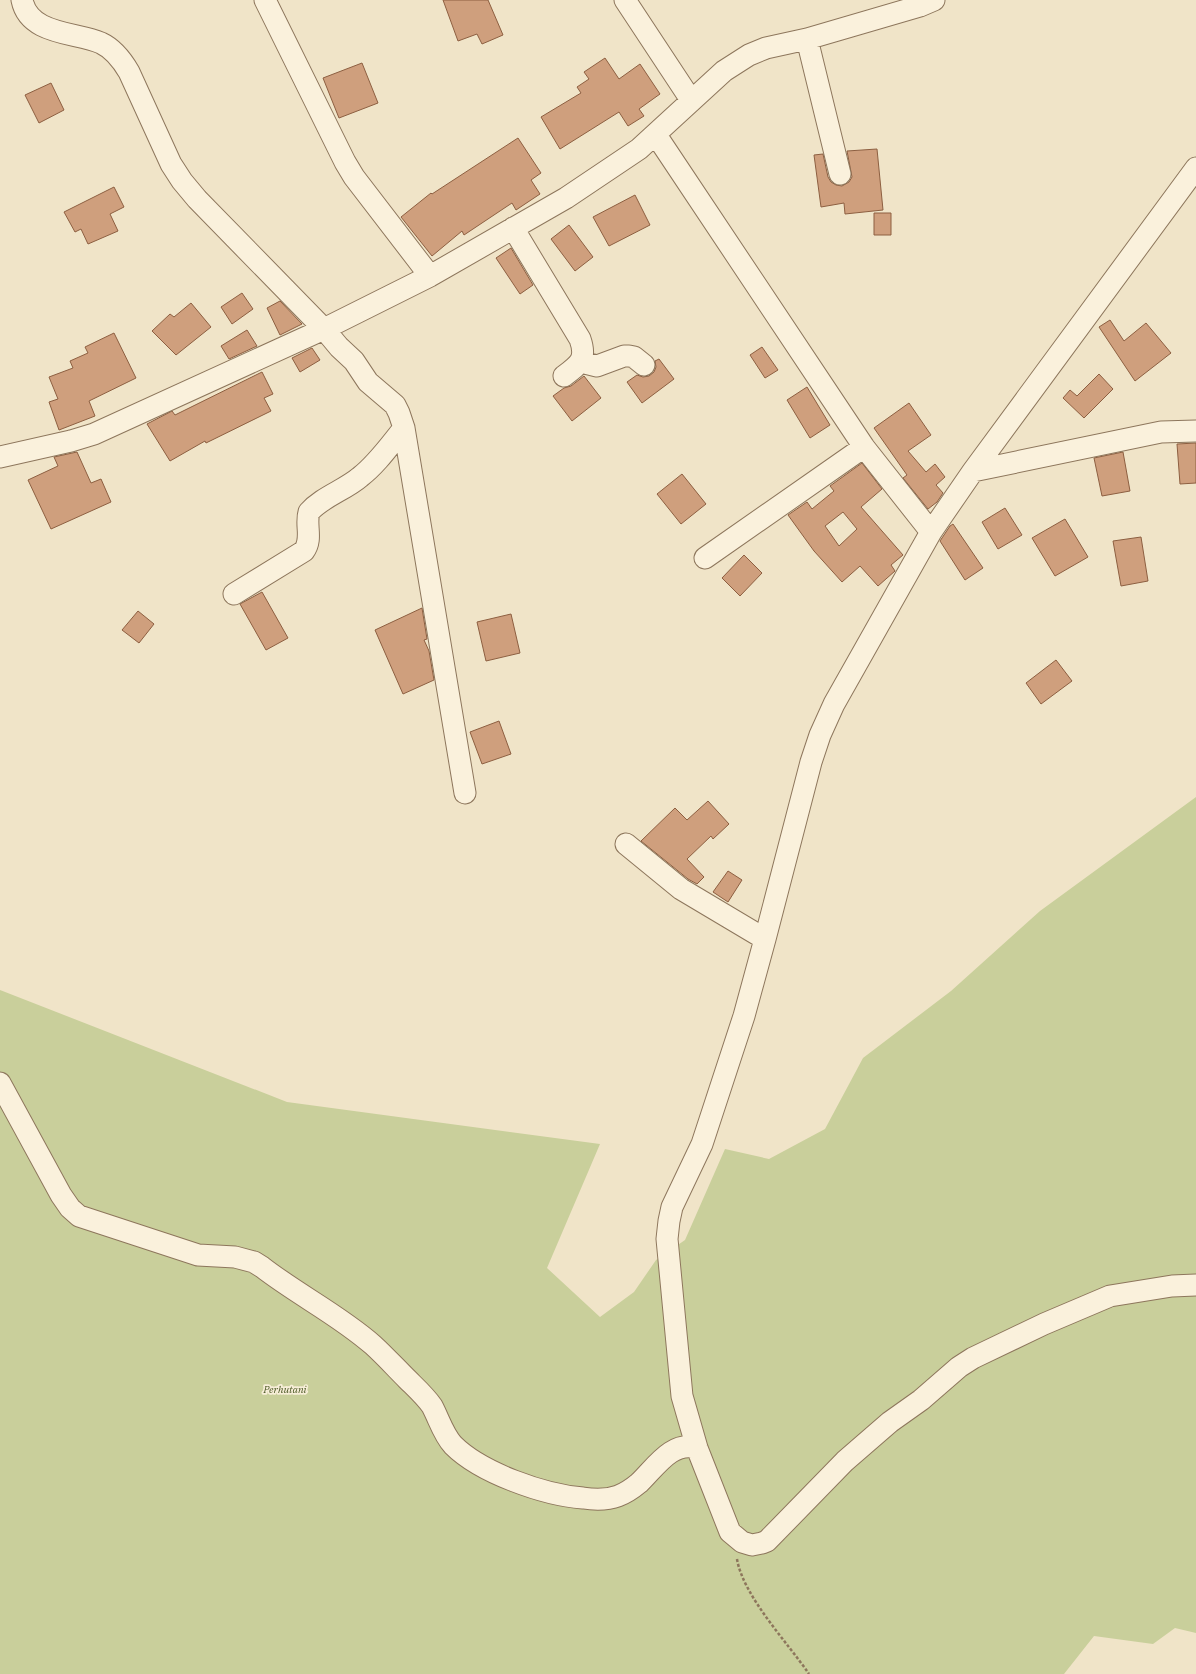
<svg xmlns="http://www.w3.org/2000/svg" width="1196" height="1674" font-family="'IBM Plex Serif',serif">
<rect width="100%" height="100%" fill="#f0e4c8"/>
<path fill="#c9cf9b" d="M 1196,797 L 1196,1633 L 1175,1628 L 1153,1644 L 1094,1636 L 1064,1674 L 0,1674 L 0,990 L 287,1102 L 600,1144 L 547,1268 L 600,1317 L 634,1292 L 656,1260 L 685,1240 L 725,1149 L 769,1159 L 825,1129 L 863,1058 L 951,991 L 1040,911 Z"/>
<path fill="#cf9f7d" stroke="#8d5f41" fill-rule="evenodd" d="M 443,0 L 488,0 L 503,35 L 482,44 L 477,34 L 458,41 Z
M 605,58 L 619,79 L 640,64 L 660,94 L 639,109 L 644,116 L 628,126 L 619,112 L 560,149 L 541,117 L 581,93 L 577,87 L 589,79 L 584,72 Z
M 362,63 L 378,103 L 339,118 L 323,78 Z
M 51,83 L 64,110 L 39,123 L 25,95 Z
M 518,138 L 541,173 L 531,180 L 540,194 L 516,210 L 512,203 L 464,235 L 462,231 L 432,256 L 401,217 L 431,193 L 432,194 Z
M 877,149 L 883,210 L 845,214 L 844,203 L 821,207 L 814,155 L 823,154 L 828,177 L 831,182 L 836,185 L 842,186 L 849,182 L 852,177 L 847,151 Z
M 114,187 L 124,207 L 110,214 L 118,231 L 88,244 L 81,229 L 75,232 L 64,212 Z
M 635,195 L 650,225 L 609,246 L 593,217 Z
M 874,213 L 891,213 L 891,235 L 874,235 Z
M 569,225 L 593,257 L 575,271 L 551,239 Z
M 511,248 L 533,285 L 520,294 L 496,258 Z
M 242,293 L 253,309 L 232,324 L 221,307 Z
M 280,301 L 302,324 L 280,335 L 267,308 Z
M 191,303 L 211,327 L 176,355 L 152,331 L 170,314 L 174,317 Z
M 1110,320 L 1124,341 L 1146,323 L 1171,353 L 1135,381 L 1099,327 Z
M 247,330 L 257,346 L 229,359 L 221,346 Z
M 114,333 L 136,378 L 89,401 L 95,416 L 59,430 L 49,402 L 58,399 L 49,377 L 73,368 L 70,361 L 88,353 L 85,347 Z
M 762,347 L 778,370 L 765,378 L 750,355 Z
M 312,348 L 320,360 L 300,372 L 292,358 Z
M 659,359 L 674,379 L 642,403 L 627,382 L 637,375 L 643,377 L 649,376 L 654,372 L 656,367 L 655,361 Z
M 262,372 L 273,394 L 264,398 L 271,411 L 206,443 L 205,441 L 170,461 L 147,424 L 172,411 L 175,415 Z
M 1099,374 L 1113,389 L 1084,418 L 1063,398 L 1070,390 L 1077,396 Z
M 584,376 L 601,398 L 572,421 L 553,396 L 564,388 L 571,386 Z
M 807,387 L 830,425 L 810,438 L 787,400 Z
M 909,403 L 931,435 L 908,451 L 926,472 L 935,464 L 945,477 L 936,485 L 943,493 L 937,502 L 928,509 L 903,478 L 907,475 L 874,428 Z
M 1196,443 L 1196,483 L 1180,484 L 1177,444 Z
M 77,452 L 91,483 L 101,479 L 111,502 L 51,529 L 28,480 L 58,466 L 54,457 Z
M 1123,452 L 1130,491 L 1102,496 L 1094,458 Z
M 862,463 L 882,489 L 861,507 L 903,555 L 891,565 L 895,571 L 878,586 L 860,566 L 842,582 L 814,551 L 788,515 L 807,502 L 812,509 L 834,491 L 830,486 ZM 843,512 L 857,529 L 839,546 L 825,526 Z
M 682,474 L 706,504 L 681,524 L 657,494 Z
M 1005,508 L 1022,535 L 998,549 L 982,522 Z
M 1065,519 L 1088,557 L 1055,576 L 1032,538 Z
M 953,524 L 983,568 L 965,580 L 940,541 L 950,526 Z
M 1141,537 L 1148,581 L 1121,586 L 1113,541 Z
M 744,555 L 762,573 L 740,596 L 722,578 Z
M 262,592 L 288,638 L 266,650 L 240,604 Z
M 422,608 L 427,639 L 424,640 L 429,651 L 434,680 L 403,694 L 375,630 Z
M 138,611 L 154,624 L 139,643 L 122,630 Z
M 511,614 L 520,653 L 486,661 L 477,622 Z
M 1056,660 L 1072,681 L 1041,704 L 1026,683 Z
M 499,721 L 511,754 L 482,764 L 470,732 Z
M 708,801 L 729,824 L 713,839 L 711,836 L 687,859 L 704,877 L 697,884 L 688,879 L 641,841 L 675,808 L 687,820 Z
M 728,871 L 742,880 L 728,902 L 713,892 Z"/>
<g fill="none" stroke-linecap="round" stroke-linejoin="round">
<g stroke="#8d765c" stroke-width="23">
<path id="minor" d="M 22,0 C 29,35 75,32 101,43 C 114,49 122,60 129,72 L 171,164 L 182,181 L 197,199 L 324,329 L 339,347 L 354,361 L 368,382 L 395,405 L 399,413 L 404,428 L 465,793
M 265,0 L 345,162 L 354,177 L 430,276
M 625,0 L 691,100
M 807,39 L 840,174
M 656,135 L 864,447 L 931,532
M 1196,168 L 973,471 L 931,532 L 834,704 L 820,735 L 811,762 L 765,939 L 744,1016 L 702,1144 L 672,1207 L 669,1221 L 667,1239 L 682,1396 L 697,1448 L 730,1532 L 742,1542 L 752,1545 L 762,1543 L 767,1541 L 845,1461 L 890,1422 L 921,1400 L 959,1367 L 973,1358 L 1044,1324 L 1110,1296 L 1172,1286 L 1196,1285
M 513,228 L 580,339 C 587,359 580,364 564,376
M 581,362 L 597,366 L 624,356 L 629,356 L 634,357 L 644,365
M 0,457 L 71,441 L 94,434 L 324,329 L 430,276 L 566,198 L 639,149 L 724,71 L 749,55 L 766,48 L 807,39 L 920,6 L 934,0
M 973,471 L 1161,432 L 1196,431
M 705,558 L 864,447
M 234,594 L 304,551 C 313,539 305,525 309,512 C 322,497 345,490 360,477 C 377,464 390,445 404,428
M 626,844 L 681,889 L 765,939
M 0,1083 L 61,1195 L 70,1208 L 79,1216 L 198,1255 L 235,1257 L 254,1262 L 262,1267 C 298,1295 339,1315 373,1345 C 385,1356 396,1368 407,1379 C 416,1388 425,1396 432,1406 C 439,1419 443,1434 453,1445 C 481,1473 544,1495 583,1498 C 595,1500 607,1500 618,1496 C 626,1493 633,1488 639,1483 C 655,1468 672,1440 697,1448"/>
</g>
<path stroke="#8d765c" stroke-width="2.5" stroke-dasharray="3 2" stroke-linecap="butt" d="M 737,1559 C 743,1596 788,1643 809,1674"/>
<use href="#minor" stroke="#faf1dc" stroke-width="21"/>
</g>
<g text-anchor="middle" stroke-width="3.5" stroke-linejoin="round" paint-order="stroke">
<g font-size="10" font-style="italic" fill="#4d5a26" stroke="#f7eed8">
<text x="285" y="1393">Perhutani</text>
</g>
</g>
</svg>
